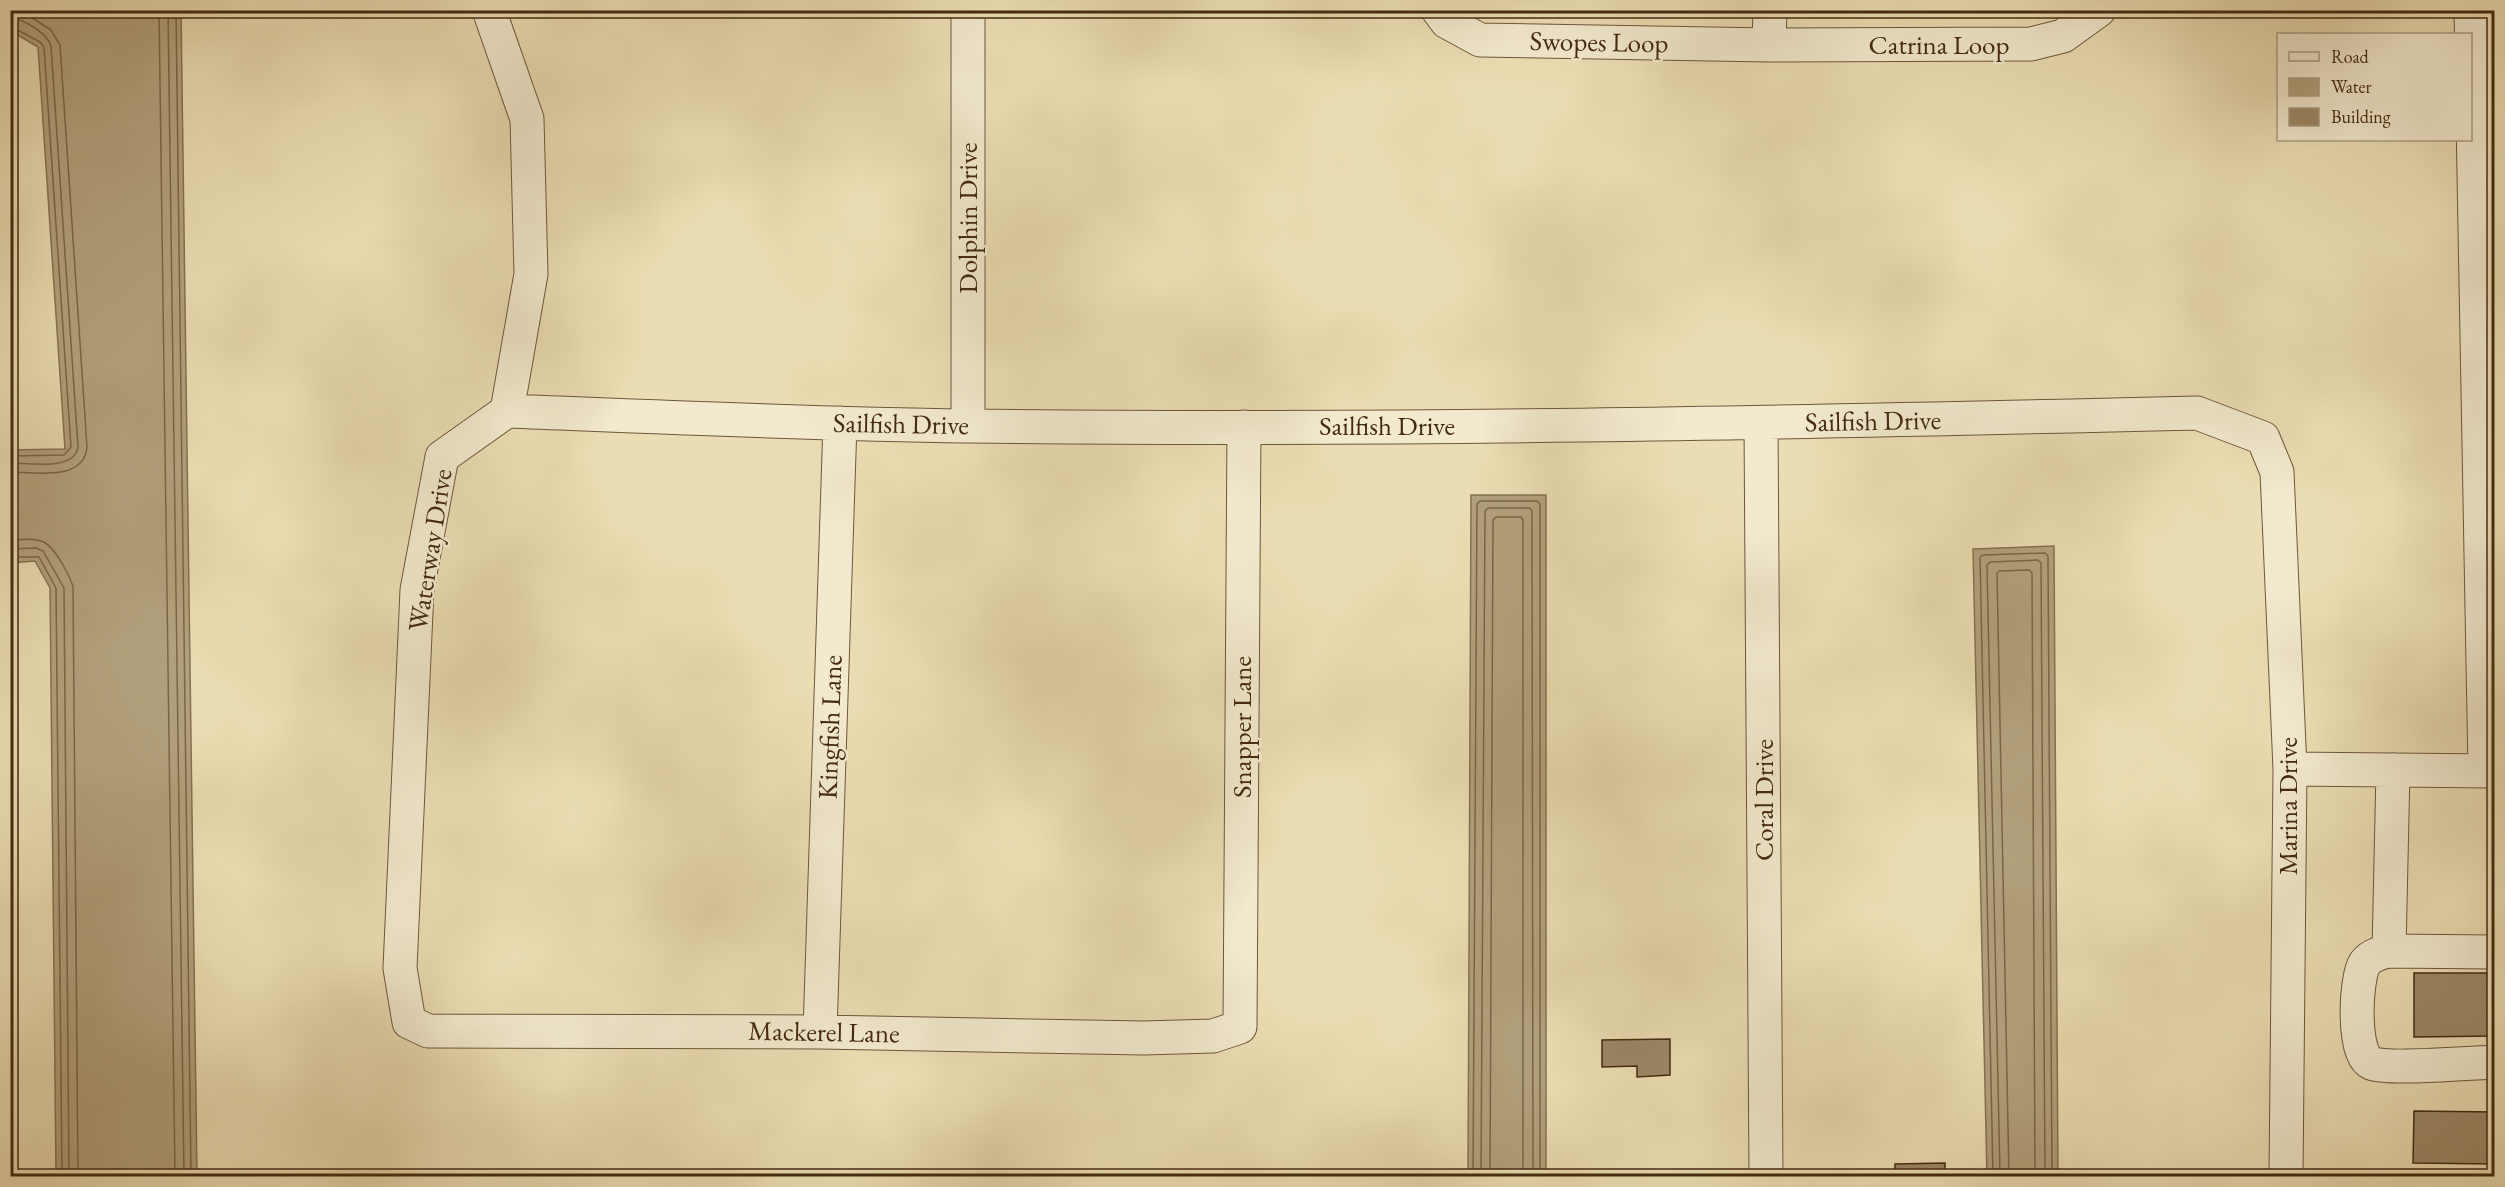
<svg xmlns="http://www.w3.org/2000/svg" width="2505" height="1187" font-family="'EB Garamond',serif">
<rect width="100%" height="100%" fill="#ebddb3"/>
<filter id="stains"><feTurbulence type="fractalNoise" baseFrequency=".00333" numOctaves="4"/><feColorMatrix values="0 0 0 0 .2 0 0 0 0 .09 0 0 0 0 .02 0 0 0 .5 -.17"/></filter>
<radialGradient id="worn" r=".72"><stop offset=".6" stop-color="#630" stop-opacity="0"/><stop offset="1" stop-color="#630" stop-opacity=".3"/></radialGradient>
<path fill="#b2a07c" stroke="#867152" stroke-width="1.5" d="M 11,10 L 181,11 L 197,1176 L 56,1176 L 50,588 L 35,561 L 11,563 L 10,450 L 65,449 L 38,47 L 11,31 Z
M 1471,495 L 1546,495 L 1546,1176 L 1468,1176 Z
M 2054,546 L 2058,1176 L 1987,1176 L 1973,549 Z"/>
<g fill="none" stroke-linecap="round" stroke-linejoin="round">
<path stroke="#7b6547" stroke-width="1.5" d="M 159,10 L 175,1176
M 168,10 L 184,1176
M 176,10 L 191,1176
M 10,18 C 24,19 47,33 51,46 L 78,447 C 75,471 29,463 10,463
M 10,26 L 40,42 L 44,47 L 71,447 L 64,455 L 10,456
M 10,472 C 35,472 84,482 87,447 L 60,45 L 51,30 L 20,10
M 10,540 C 41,538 47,537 63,565 C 67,572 71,579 73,587 L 78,1176
M 10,549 L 36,548 L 43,551 L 64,588 L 69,1176
M 10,557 L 39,557 L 56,588 L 62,1176
M 1473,1176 L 1477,504 L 1480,501 L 1537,501 L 1540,504 L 1540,1176
M 1481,1176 L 1485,511 L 1488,508 L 1530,508 L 1532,511 L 1533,1176
M 1490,1176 L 1493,520 L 1496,517 L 1521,517 L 1523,520 L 1523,1176
M 1993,1176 L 1980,557 L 1983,555 L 2045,553 L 2048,556 L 2052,1176
M 2000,1176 L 1987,565 L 1990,562 L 2038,560 L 2041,563 L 2045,1176
M 2009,1176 L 1997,573 L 1999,571 L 2029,570 L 2032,573 L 2035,1176"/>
</g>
<path fill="#9b8766" stroke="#442a12" stroke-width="1.5" d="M 2414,973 L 2494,973 L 2494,1036 L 2414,1037 Z
M 1670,1039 L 1670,1075 L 1637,1077 L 1637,1066 L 1602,1067 L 1602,1040 Z
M 2414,1111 L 2494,1112 L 2494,1164 L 2413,1163 Z
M 1945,1163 L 1945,1176 L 1895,1176 L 1895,1164 Z"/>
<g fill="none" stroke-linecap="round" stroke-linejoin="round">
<g stroke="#6e573a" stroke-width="35">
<path id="minor" d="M 489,10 L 527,119 L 531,274 L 507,411 L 442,457 L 417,590 L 400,968 L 409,1022 L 428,1031 L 820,1032 L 1144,1038 L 1213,1036 L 1240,1027 L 1244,427
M 968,10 L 968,426
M 1438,10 L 1447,22 L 1480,40 L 1769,45 L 2031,44 L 2063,36 L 2099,10
M 2471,10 L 2485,771
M 1769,45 L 1770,10
M 507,411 C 660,417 813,424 966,426 C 1376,431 1787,423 2197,413 L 2263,438 L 2277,472 L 2290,769 L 2286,1176
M 1761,423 L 1766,1176
M 2290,769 L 2494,771
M 2389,951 L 2393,770
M 2494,952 L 2389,951 C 2380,953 2371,955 2365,963 C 2355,978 2352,1055 2371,1063 C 2387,1070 2471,1063 2494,1062
M 820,1032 L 840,423"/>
</g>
<use href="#minor" stroke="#f2e9ce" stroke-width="33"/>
</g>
<g text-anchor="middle" stroke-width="5" stroke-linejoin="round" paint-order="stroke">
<g font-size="27" fill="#442a12" stroke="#f2e9ce">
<text transform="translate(1599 42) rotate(1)" y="9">Swopes Loop</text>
<text x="1939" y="54">Catrina Loop</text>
<text transform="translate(968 218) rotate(-90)" y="9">Dolphin Drive</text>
<text transform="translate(1873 421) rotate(-1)" y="9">Sailfish Drive</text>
<text transform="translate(901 424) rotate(1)" y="9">Sailfish Drive</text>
<text x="1387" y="435">Sailfish Drive</text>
<text transform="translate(430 550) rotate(-81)" y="9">Waterway Drive</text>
<text transform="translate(830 727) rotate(-88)" y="9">Kingfish Lane</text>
<text transform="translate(1242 727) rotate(-90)" y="9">Snapper Lane</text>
<text transform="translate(1764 800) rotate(-90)" y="9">Coral Drive</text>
<text transform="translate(2288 806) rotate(-90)" y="9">Marina Drive</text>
<text transform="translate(824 1032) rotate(1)" y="9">Mackerel Lane</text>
</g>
</g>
<rect width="2505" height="1187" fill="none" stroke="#ebddb3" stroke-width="36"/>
<rect x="12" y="12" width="2481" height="1163" fill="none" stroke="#442a12" stroke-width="3"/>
<rect x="18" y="18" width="2469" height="1151" fill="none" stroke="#442a12" stroke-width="1.5"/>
<rect x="2277" y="33" width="195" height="108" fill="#f2e9ce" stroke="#ac9d83" stroke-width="1.5"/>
<rect x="2289" y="52" width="30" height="9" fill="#f2e9ce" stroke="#ac9d83" stroke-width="1.5"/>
<text x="2331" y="63" font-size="18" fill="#442a12">Road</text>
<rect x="2289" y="78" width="30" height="18" fill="#b2a07c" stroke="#ac9d83" stroke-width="1.5"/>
<text x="2331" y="93" font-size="18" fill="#442a12">Water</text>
<rect x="2289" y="108" width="30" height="18" fill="#9b8766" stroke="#ac9d83" stroke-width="1.5"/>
<text x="2331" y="123" font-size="18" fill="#442a12">Building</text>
<rect width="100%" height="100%" filter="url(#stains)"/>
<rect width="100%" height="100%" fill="url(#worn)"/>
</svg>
